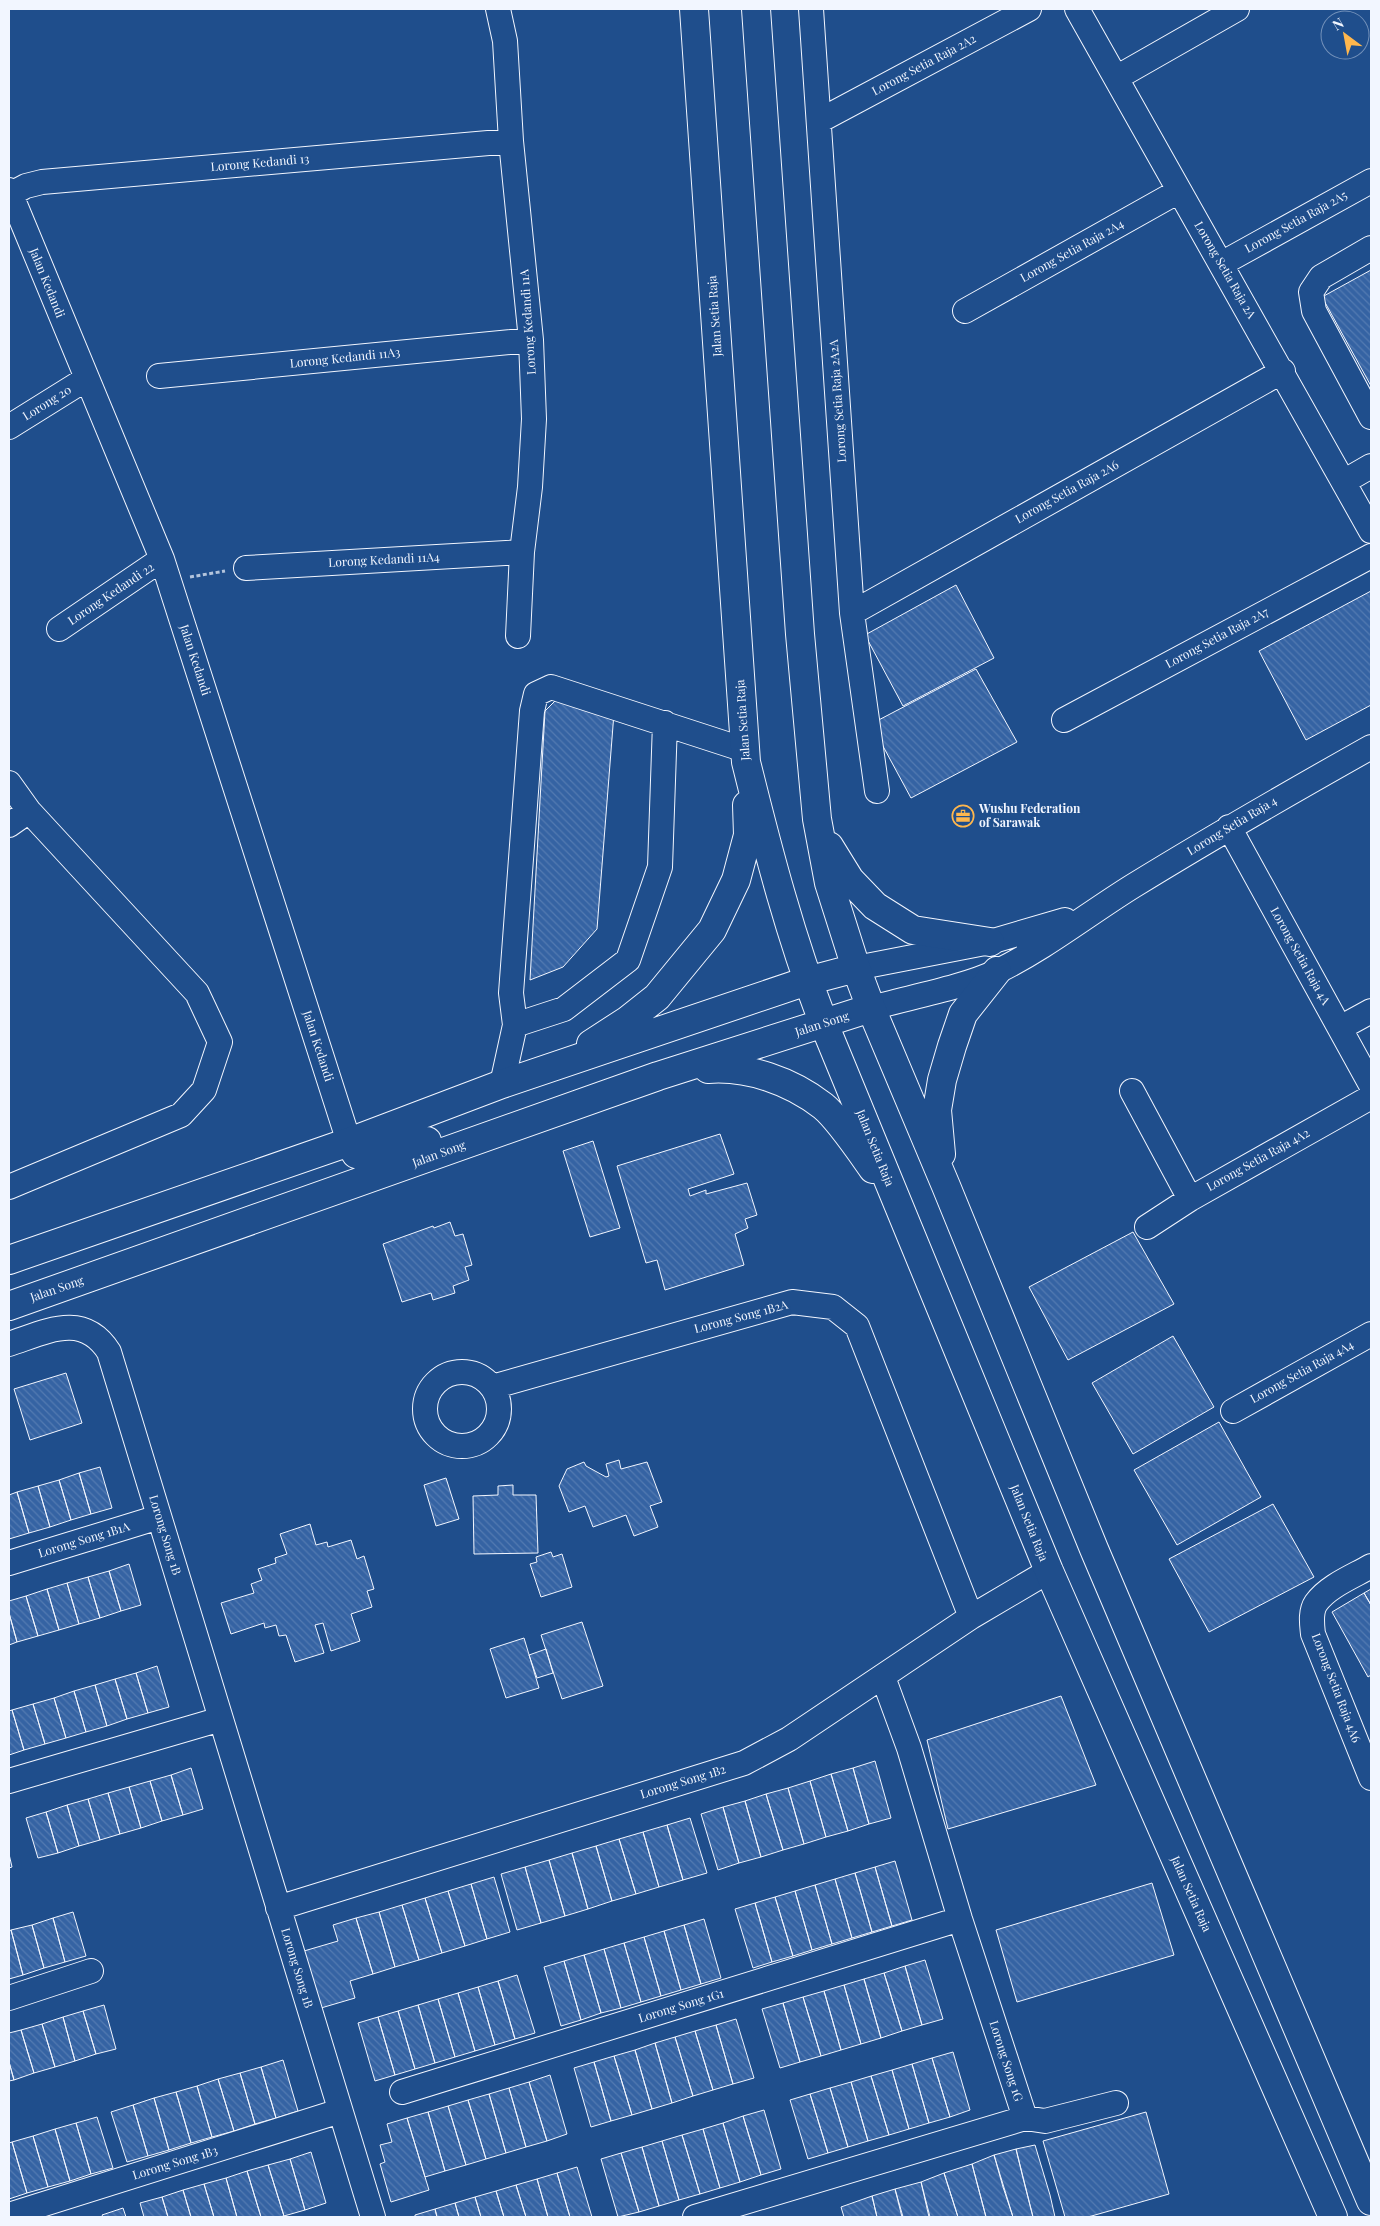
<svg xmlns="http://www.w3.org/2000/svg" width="1380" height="2226" font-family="'Playfair Display',serif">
<defs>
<pattern id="building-back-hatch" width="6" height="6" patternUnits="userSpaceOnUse" patternTransform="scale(1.25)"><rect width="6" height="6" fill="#3563a3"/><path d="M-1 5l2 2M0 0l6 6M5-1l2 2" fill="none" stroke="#537ab1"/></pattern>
</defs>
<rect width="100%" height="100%" fill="#1f4e8c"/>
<path fill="url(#building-back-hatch)" stroke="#f2f6ff" d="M 1371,270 L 1371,386 L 1322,297 Z
M 956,585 L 994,658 L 903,706 L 865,635 Z
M 1371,591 L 1371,705 L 1306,740 L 1259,651 Z
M 976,669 L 1017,742 L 911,798 L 871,724 Z
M 559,697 L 614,713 L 597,929 L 563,967 L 530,980 L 545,711 Z
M 720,1134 L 734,1174 L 688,1189 L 690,1196 L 706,1190 L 706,1194 L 747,1183 L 757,1215 L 745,1219 L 748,1228 L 735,1234 L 744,1265 L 665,1290 L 657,1260 L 646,1263 L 617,1166 Z
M 593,1141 L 620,1228 L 590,1237 L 563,1151 Z
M 450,1222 L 455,1236 L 463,1234 L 472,1265 L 465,1267 L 469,1280 L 453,1286 L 455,1293 L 433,1300 L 431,1293 L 402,1302 L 383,1244 L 433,1226 L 434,1228 Z
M 1133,1232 L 1174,1304 L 1068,1360 L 1029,1287 Z
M 1173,1336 L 1214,1407 L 1133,1454 L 1092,1383 Z
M 66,1373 L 82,1423 L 30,1440 L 14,1389 Z
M 1219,1422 L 1261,1497 L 1177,1545 L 1134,1470 Z
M 619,1460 L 621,1469 L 647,1462 L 662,1502 L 650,1506 L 658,1527 L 634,1536 L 626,1515 L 593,1527 L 585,1506 L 569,1512 L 559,1486 L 567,1469 L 584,1462 L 586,1466 L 606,1477 L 609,1476 L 606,1464 Z
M 100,1467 L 112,1508 L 91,1514 L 79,1473 Z
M 79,1473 L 91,1514 L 71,1520 L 59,1480 Z
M 446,1478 L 459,1519 L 436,1526 L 424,1485 Z
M 59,1480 L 71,1520 L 50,1527 L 38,1486 Z
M 513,1485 L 513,1495 L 536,1495 L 538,1553 L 474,1554 L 473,1496 L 498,1495 L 498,1486 Z
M 38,1486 L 50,1527 L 29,1533 L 17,1492 Z
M 17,1492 L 29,1533 L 9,1539 L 9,1495 Z
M 1273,1504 L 1314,1577 L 1209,1632 L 1169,1559 Z
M 310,1524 L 316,1545 L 327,1542 L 328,1547 L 351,1540 L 357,1559 L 364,1556 L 374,1589 L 367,1591 L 372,1607 L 351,1614 L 360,1641 L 331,1651 L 323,1623 L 315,1625 L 324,1653 L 295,1662 L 286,1635 L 279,1636 L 276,1625 L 265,1628 L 264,1623 L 231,1634 L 221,1603 L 254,1593 L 251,1584 L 262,1580 L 258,1569 L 276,1563 L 275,1558 L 287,1554 L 280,1534 Z
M 551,1552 L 553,1557 L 562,1554 L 572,1587 L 541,1597 L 530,1564 L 537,1562 L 536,1557 Z
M 129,1564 L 141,1605 L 121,1611 L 109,1571 Z
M 109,1571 L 121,1611 L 100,1618 L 88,1577 Z
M 88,1577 L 100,1618 L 79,1624 L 67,1583 Z
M 67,1583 L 79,1624 L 59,1630 L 47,1589 Z
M 47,1589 L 59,1630 L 38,1636 L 26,1596 Z
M 1371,1589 L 1371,1605 L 1364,1593 Z
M 1364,1593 L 1371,1605 L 1371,1675 L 1368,1677 L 1332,1612 Z
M 26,1596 L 38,1636 L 17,1642 L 9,1613 L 9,1601 Z
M 9,1613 L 17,1642 L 9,1645 Z
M 582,1622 L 603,1686 L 562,1699 L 541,1635 Z
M 524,1638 L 539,1688 L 506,1698 L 490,1649 Z
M 546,1649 L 553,1673 L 537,1678 L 529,1655 Z
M 157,1666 L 169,1707 L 148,1713 L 136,1673 Z
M 136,1673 L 148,1713 L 127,1719 L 115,1679 Z
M 115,1679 L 127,1719 L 107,1726 L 95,1685 Z
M 95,1685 L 107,1726 L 86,1732 L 74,1691 Z
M 74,1691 L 86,1732 L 66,1738 L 54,1698 Z
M 1061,1696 L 1096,1785 L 948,1829 L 927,1740 Z
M 54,1698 L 66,1738 L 45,1744 L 33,1704 Z
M 33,1704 L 45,1744 L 24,1750 L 12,1710 Z
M 12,1710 L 24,1750 L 9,1755 L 9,1711 Z
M 875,1761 L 891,1818 L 869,1824 L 853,1768 Z
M 191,1768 L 203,1809 L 183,1815 L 171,1775 Z
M 853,1768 L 869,1824 L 848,1831 L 831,1774 Z
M 831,1774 L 848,1831 L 826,1837 L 810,1781 Z
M 171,1775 L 183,1815 L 162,1821 L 150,1781 Z
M 150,1781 L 162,1821 L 141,1828 L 129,1787 Z
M 810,1781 L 826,1837 L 804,1844 L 788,1788 Z
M 129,1787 L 141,1828 L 120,1834 L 108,1793 Z
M 788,1788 L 804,1844 L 783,1850 L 766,1794 Z
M 108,1793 L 120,1834 L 100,1840 L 88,1799 Z
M 766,1794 L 783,1850 L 761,1857 L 745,1801 Z
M 88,1799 L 100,1840 L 79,1846 L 67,1805 Z
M 745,1801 L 761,1857 L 739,1863 L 723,1807 Z
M 67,1805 L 79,1846 L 58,1853 L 46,1812 Z
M 723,1807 L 739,1863 L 718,1870 L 701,1814 Z
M 46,1812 L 58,1853 L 38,1858 L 26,1818 Z
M 690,1818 L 707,1873 L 683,1880 L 667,1825 Z
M 667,1825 L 683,1880 L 659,1887 L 643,1832 Z
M 643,1832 L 659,1887 L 636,1894 L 619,1839 Z
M 619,1839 L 636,1894 L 612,1901 L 596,1846 Z
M 596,1846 L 612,1901 L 588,1909 L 572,1853 Z
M 572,1853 L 588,1909 L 565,1916 L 549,1860 Z
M 9,1854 L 12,1867 L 9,1868 Z
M 549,1860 L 565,1916 L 541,1923 L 525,1867 Z
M 895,1861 L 912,1920 L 892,1926 L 875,1867 Z
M 525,1867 L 541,1923 L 517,1930 L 501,1874 Z
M 875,1867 L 892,1926 L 872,1932 L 855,1873 Z
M 855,1873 L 872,1932 L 852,1938 L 835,1879 Z
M 494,1877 L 510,1932 L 487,1939 L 471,1884 Z
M 835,1879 L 852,1938 L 832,1944 L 815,1885 Z
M 1152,1883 L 1174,1955 L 1017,2002 L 996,1930 Z
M 471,1884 L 487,1939 L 465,1946 L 448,1891 Z
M 815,1885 L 832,1944 L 812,1950 L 795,1891 Z
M 448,1891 L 465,1946 L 442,1953 L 425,1898 Z
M 795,1891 L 812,1950 L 793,1956 L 775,1897 Z
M 775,1897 L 793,1956 L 772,1962 L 755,1903 Z
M 425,1898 L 442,1953 L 419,1960 L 402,1905 Z
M 755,1903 L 772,1962 L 753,1968 L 735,1909 Z
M 402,1905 L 419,1960 L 395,1967 L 379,1912 Z
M 73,1912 L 86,1956 L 65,1962 L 53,1918 Z
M 379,1912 L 395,1967 L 373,1974 L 356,1918 Z
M 53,1918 L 65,1962 L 44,1968 L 32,1925 Z
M 356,1918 L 373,1974 L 350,1981 L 355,1998 L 321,2008 L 304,1951 L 338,1941 L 333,1925 Z
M 704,1919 L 721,1978 L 701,1984 L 684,1925 Z
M 32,1925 L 44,1968 L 23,1975 L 11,1930 Z
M 684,1925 L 701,1984 L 681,1990 L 664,1931 Z
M 11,1930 L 23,1975 L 9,1979 L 9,1931 Z
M 664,1931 L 681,1990 L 661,1996 L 644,1937 Z
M 644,1937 L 661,1996 L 641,2002 L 624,1943 Z
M 624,1943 L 641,2002 L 621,2008 L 604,1949 Z
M 604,1949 L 621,2008 L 601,2013 L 584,1955 Z
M 584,1955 L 601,2013 L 581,2020 L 564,1961 Z
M 925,1960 L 943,2019 L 922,2025 L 905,1966 Z
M 564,1961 L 581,2020 L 561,2026 L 544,1967 Z
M 905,1966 L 922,2025 L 902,2031 L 884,1973 Z
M 884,1973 L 902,2031 L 881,2038 L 864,1979 Z
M 517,1975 L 535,2033 L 515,2039 L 498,1981 Z
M 864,1979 L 881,2038 L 861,2044 L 844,1985 Z
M 498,1981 L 515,2039 L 495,2045 L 478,1987 Z
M 844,1985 L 861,2044 L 841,2050 L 824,1991 Z
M 478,1987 L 495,2045 L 475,2051 L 458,1993 Z
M 824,1991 L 841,2050 L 821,2056 L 803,1997 Z
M 458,1993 L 475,2051 L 455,2057 L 438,1999 Z
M 803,1997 L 821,2056 L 800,2062 L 783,2003 Z
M 438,1999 L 455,2057 L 435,2063 L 418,2005 Z
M 783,2003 L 800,2062 L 780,2068 L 762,2009 Z
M 104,2005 L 116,2049 L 96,2054 L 83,2011 Z
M 418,2005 L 435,2063 L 415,2069 L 398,2011 Z
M 83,2011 L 96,2054 L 75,2061 L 63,2017 Z
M 398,2011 L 415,2069 L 395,2075 L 378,2017 Z
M 63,2017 L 75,2061 L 55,2067 L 42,2024 Z
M 378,2017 L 395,2075 L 375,2081 L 358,2023 Z
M 736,2019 L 754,2078 L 733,2084 L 716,2025 Z
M 42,2024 L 55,2067 L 34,2073 L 21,2030 Z
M 716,2025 L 733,2084 L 713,2090 L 695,2031 Z
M 21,2030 L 34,2073 L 14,2080 L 9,2062 L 9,2033 Z
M 695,2031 L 713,2090 L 693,2096 L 675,2037 Z
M 675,2037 L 693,2096 L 672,2103 L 655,2043 Z
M 655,2043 L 672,2103 L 652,2109 L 635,2050 Z
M 635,2050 L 652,2109 L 632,2115 L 614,2056 Z
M 953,2052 L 970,2110 L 950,2117 L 932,2058 Z
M 614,2056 L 632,2115 L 611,2121 L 594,2062 Z
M 932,2058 L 950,2117 L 929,2123 L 912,2064 Z
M 283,2060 L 298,2111 L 276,2118 L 261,2067 Z
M 9,2062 L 14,2080 L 9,2081 Z
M 594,2062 L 611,2121 L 591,2127 L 574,2068 Z
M 912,2064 L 929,2123 L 909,2129 L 892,2070 Z
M 261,2067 L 276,2118 L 255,2124 L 240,2073 Z
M 892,2070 L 909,2129 L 889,2135 L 871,2076 Z
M 240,2073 L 255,2124 L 234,2131 L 218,2079 Z
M 550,2075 L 567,2134 L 547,2141 L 529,2082 Z
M 871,2076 L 889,2135 L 868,2141 L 851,2082 Z
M 218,2079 L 234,2131 L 212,2137 L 197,2086 Z
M 529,2082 L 547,2141 L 526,2147 L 509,2088 Z
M 851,2082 L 868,2141 L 848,2147 L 830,2088 Z
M 197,2086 L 212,2137 L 191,2143 L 176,2092 Z
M 509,2088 L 526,2147 L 506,2153 L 489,2094 Z
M 830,2088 L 848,2147 L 828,2153 L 810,2094 Z
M 176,2092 L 191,2143 L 169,2150 L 154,2098 Z
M 489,2094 L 506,2153 L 486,2159 L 468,2100 Z
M 810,2094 L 828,2153 L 808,2159 L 790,2100 Z
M 154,2098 L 169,2150 L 148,2156 L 133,2105 Z
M 468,2100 L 486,2159 L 466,2165 L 448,2106 Z
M 133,2105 L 148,2156 L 127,2162 L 111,2112 Z
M 448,2106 L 466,2165 L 445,2171 L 428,2112 Z
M 764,2110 L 781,2169 L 761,2175 L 743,2116 Z
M 428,2112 L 445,2171 L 425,2177 L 407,2118 Z
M 1146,2112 L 1169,2194 L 1088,2217 L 1065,2217 L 1043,2141 Z
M 743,2116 L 761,2175 L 740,2182 L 723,2123 Z
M 97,2117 L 113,2168 L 91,2174 L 76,2123 Z
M 407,2118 L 429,2190 L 391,2202 L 380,2164 L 385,2162 L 380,2145 L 392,2142 L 387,2124 Z
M 76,2123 L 91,2174 L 70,2181 L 55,2129 Z
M 723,2123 L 740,2182 L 720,2188 L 703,2129 Z
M 55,2129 L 70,2181 L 48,2187 L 33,2136 Z
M 703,2129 L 720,2188 L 700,2194 L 682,2135 Z
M 682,2135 L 700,2194 L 679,2200 L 662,2141 Z
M 33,2136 L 48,2187 L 27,2193 L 12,2142 Z
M 662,2141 L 679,2200 L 659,2206 L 642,2147 Z
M 12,2142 L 27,2193 L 9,2199 L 9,2143 Z
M 1035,2145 L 1050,2195 L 1055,2217 L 1033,2217 L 1016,2149 Z
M 642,2147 L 659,2206 L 639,2212 L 621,2153 Z
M 1016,2149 L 1023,2178 L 1033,2217 L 1013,2217 L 994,2155 Z
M 311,2152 L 326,2203 L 305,2210 L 290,2159 Z
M 621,2153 L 639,2212 L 618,2217 L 601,2159 Z
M 994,2155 L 1003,2187 L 1013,2217 L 986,2217 L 972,2164 Z
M 290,2159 L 305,2210 L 284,2216 L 268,2165 Z
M 972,2164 L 986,2217 L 958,2217 L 944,2173 Z
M 268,2165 L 284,2216 L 279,2217 L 261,2217 L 247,2171 Z
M 577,2167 L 592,2217 L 570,2217 L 557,2173 Z
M 247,2171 L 261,2217 L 237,2217 L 226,2178 Z
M 557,2173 L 570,2217 L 548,2217 L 537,2179 Z
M 944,2173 L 958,2217 L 930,2217 L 921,2182 Z
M 226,2178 L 237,2217 L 214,2217 L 204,2184 Z
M 537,2179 L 548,2217 L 526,2217 L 516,2185 Z
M 921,2182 L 929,2217 L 903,2217 L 895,2189 Z
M 204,2184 L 214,2217 L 191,2217 L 183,2190 Z
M 516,2185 L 526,2217 L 504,2217 L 496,2191 Z
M 895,2189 L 902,2217 L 877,2217 L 872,2196 Z
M 183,2190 L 191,2217 L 168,2217 L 162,2197 Z
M 496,2191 L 504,2217 L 481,2217 L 475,2197 Z
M 872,2196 L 877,2217 L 844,2217 L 841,2207 Z
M 162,2197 L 168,2217 L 144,2217 L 140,2203 Z
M 475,2197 L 481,2217 L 459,2217 L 455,2203 Z
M 455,2203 L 459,2217 L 437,2217 L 435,2209 Z
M 123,2208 L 126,2217 L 103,2217 L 102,2215 Z
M 435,2209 L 437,2217 L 415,2217 L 415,2215 Z"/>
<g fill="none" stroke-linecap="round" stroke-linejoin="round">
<g stroke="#f2f6ff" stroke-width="26">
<path id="minor" d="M 498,9 L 505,41 L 511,141 L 531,340 L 534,419 L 530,487 L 522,552 L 518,636
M 811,9 L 852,613 L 877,791
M 1077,9 L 1371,531
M 1116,78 L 1237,9
M 819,121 L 1029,9
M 9,190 L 162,559 L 349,1142
M 9,195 L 26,186 L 42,182 L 511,141
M 1371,248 L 1321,277 L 1311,292 L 1314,311 L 1371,417
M 1221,264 L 1371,181
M 965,311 L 1179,191
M 159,376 L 531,340
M 9,427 L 86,379
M 1345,481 L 1371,466
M 246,568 L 522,552
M 852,613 L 1283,371
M 59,629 L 162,559
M 1064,720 L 1371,556
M 9,783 L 29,811 L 197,993 L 220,1042 L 204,1090 L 181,1115 L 9,1187
M 9,825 L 29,811
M 1229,827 L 1371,1085
M 856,968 L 990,942 L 1065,920
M 871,1008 C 910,997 962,988 998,971 C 1045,948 1088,914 1133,886 C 1211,838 1291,792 1371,747
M 515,1025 L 564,1009 L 628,960 L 660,867 L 665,723
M 1340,1028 L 1371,1011
M 502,1084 L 515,1025 L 511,993 L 532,711 L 536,694 L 551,687 L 745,750
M 1132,1091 L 1190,1199
M 1147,1227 L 1190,1199 L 1371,1097
M 9,1344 C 46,1332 83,1311 109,1352 L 373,2217
M425 1409a37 37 0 1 1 74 0a37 37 0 1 1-74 0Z
M 492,1387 L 792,1302 L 833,1307 L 857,1326 L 971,1617
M 1233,1411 L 1371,1334
M 9,1563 L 159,1517
M 1371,1566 C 1354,1576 1328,1586 1316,1603 C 1310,1612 1312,1624 1313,1634 L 1371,1778
M 883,1677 L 909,1748 L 960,1919 L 1025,2118
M 9,1781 L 221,1719
M 278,1908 L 744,1763 L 789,1739 L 971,1617 L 1049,1571
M 9,1998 L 91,1971
M 402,2092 L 960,1919
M 9,2215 L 340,2111
M 695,2217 L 1025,2118 L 1045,2121 L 1116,2103"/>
</g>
<g stroke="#f2f6ff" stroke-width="30">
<path id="major" d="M 694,9 L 746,762 C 768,851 791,939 824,1024 L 1049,1571 L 1333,2217
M 756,9 L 800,634 L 817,819 L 829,883 L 856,968 L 871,1008 L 946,1186 L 1094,1549 L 1371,2201
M 829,846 L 850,880 L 875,906 L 913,930 L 990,942
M 591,1044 L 628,1020 L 657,997 L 712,930 L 736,880 L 748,835 L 747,805
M 708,1069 C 748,1066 791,1081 823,1106 C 838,1118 861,1152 873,1169
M 349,1142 L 356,1154 L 365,1157 L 427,1141
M 941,1154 L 937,1110 L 942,1080 L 952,1046 L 963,1014 L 997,971
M 9,1260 L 349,1142 L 502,1084 L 807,981 L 856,968
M 9,1306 L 658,1076 L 871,1008"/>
</g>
<path stroke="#b3c4dc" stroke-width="3" stroke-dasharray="4 2.5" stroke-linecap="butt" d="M 190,577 L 225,571"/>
<use href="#minor" stroke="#1f4e8c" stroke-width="24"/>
<use href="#major" stroke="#1f4e8c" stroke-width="28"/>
</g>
<defs>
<g id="office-ring" transform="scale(1.125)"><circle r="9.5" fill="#1f4e8c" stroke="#ffb74d" stroke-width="1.5"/><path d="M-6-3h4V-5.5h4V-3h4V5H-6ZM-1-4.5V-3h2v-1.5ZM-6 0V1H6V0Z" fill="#ffb74d"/></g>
</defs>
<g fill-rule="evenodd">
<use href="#office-ring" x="963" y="816"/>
</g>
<g text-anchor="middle" stroke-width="4" stroke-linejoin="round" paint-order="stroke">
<g font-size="12" fill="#f2f6ff" stroke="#1f4e8c">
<text transform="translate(924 65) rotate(-28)" y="4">Lorong Setia Raja 2A2</text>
<text transform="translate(260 163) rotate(-5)" y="4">Lorong Kedandi 13</text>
<text transform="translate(1296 222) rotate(-29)" y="4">Lorong Setia Raja 2A5</text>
<text transform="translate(1072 251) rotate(-29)" y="4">Lorong Setia Raja 2A4</text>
<text transform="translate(1225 270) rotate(60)" y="4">Lorong Setia Raja 2A</text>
<text transform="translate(47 283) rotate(68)" y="4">Jalan Kedandi</text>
<text transform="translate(715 316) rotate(-94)" y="4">Jalan Setia Raja</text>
<text transform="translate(528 322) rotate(-94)" y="4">Lorong Kedandi 11A</text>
<text transform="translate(345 358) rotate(-6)" y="4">Lorong Kedandi 11A3</text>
<text transform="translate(838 401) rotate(-94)" y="4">Lorong Setia Raja 2A2A</text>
<text transform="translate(47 403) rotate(-32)" y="4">Lorong 20</text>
<text transform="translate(1067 492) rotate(-29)" y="4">Lorong Setia Raja 2A6</text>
<text transform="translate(384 560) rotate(-3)" y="4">Lorong Kedandi 11A4</text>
<text transform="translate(111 594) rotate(-34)" y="4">Lorong Kedandi 22</text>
<text transform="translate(1217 638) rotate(-28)" y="4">Lorong Setia Raja 2A7</text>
<text transform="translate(195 660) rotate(72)" y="4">Jalan Kedandi</text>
<text transform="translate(743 720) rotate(-94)" y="4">Jalan Setia Raja</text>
<text transform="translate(1232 826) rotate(-31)" y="4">Lorong Setia Raja 4</text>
<text transform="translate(1300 956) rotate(61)" y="4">Lorong Setia Raja 4A</text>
<text transform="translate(822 1024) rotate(-18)" y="4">Jalan Song</text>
<text transform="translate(318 1046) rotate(72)" y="4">Jalan Kedandi</text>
<text transform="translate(875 1148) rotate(68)" y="4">Jalan Setia Raja</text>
<text transform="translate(439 1154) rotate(-20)" y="4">Jalan Song</text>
<text transform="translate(1258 1160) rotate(-29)" y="4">Lorong Setia Raja 4A2</text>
<text transform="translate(57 1289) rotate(-19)" y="4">Jalan Song</text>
<text transform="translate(741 1317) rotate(-15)" y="4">Lorong Song 1B2A</text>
<text transform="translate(1302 1372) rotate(-29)" y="4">Lorong Setia Raja 4A4</text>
<text transform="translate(1029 1523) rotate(68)" y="4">Jalan Setia Raja</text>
<text transform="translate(165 1535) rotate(73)" y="4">Lorong Song 1B</text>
<text transform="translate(84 1540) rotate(-17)" y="4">Lorong Song 1B1A</text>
<text transform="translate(1336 1688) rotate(69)" y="4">Lorong Setia Raja 4A6</text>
<text transform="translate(683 1782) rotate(-17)" y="4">Lorong Song 1B2</text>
<text transform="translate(1191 1894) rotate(66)" y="4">Jalan Setia Raja</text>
<text transform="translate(297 1968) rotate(73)" y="4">Lorong Song 1B</text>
<text transform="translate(681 2006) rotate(-17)" y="4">Lorong Song 1G1</text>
<text transform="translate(1006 2061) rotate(72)" y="4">Lorong Song 1G</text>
<text transform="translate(175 2163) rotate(-17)" y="4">Lorong Song 1B3</text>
</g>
<g font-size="12" font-weight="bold" fill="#f2f6ff" stroke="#1f4e8c" text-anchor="start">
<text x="979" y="813">Wushu Federation<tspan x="979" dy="14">of Sarawak</tspan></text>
</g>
</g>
<rect width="1380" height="2226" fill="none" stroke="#f2f6ff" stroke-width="20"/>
<g transform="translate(1345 35) rotate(328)"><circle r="24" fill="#1f4e8c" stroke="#7391ba"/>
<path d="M0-4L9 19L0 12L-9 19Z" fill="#ffb74d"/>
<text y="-8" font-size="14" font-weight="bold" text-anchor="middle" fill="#f2f6ff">N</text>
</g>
</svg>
